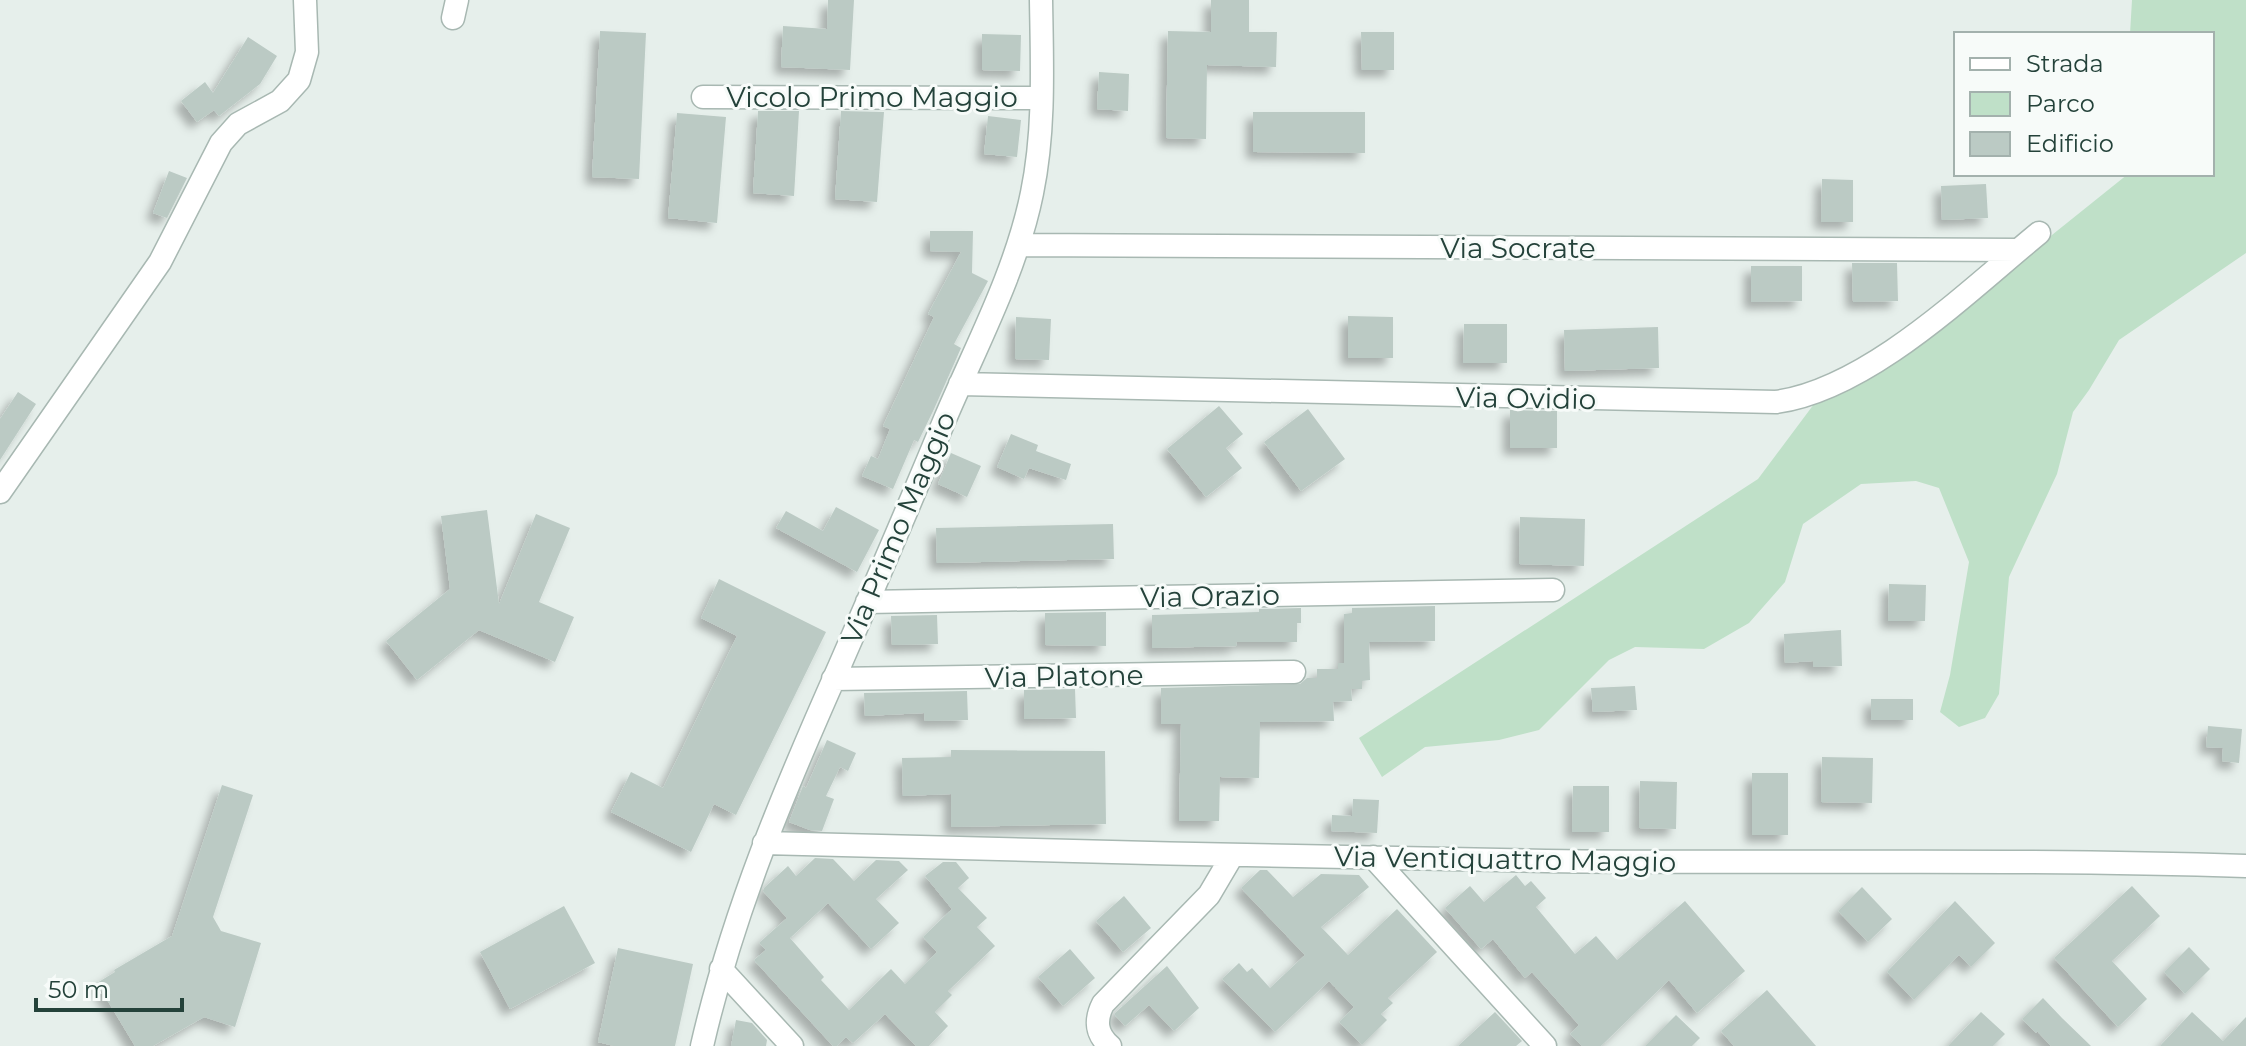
<svg xmlns="http://www.w3.org/2000/svg" width="2246" height="1046" font-family="Montserrat,sans-serif">
<defs>
<filter id="shadow"><feDropShadow dx="-7" dy="7" stdDeviation="4" flood-color="#0004"/></filter>
</defs>
<rect width="100%" height="100%" fill="#e6efeb"/>
<path fill="#bfe0c8" d="M 2132,0 L 2246,0 L 2246,253 L 2119,340 L 2089,390 L 2073,412 L 2057,474 L 2009,577 L 1999,694 L 1985,718 L 1959,727 L 1940,712 L 1950,675 L 1969,562 L 1939,488 L 1916,481 L 1861,484 L 1803,524 L 1785,582 L 1749,623 L 1704,649 L 1635,647 L 1609,660 L 1539,730 L 1499,740 L 1425,747 L 1382,777 L 1359,738 L 1758,479 L 1814,404 L 1927,335 L 2128,174 L 2212,174 L 2212,34 L 2130,34 Z"/>
<path fill="#bbcac4" filter="url(#shadow)" d="M 828,0 L 854,0 L 850,70 L 781,67 L 783,26 L 827,29 Z
M 1211,0 L 1249,0 L 1249,32 L 1277,32 L 1276,67 L 1207,65 L 1206,139 L 1166,138 L 1168,31 L 1211,32 Z
M 600,31 L 646,33 L 639,179 L 592,177 Z
M 1361,32 L 1394,32 L 1394,70 L 1362,70 Z
M 982,34 L 1021,35 L 1020,71 L 982,70 Z
M 248,37 L 277,56 L 260,84 L 219,116 L 214,110 L 197,122 L 181,101 L 205,82 L 213,93 Z
M 1099,72 L 1129,74 L 1128,111 L 1097,109 Z
M 758,111 L 799,111 L 794,196 L 753,193 Z
M 841,111 L 884,112 L 877,202 L 835,199 Z
M 1253,112 L 1365,112 L 1365,153 L 1253,152 Z
M 677,113 L 726,117 L 717,223 L 668,218 Z
M 988,116 L 1021,120 L 1017,157 L 984,154 Z
M 169,171 L 187,178 L 167,218 L 153,213 Z
M 1822,179 L 1853,180 L 1853,222 L 1821,222 Z
M 1986,184 L 1988,218 L 1942,220 L 1941,186 Z
M 930,231 L 973,231 L 972,273 L 988,281 L 954,344 L 961,348 L 934,409 L 918,442 L 914,440 L 893,489 L 862,476 L 871,456 L 878,459 L 890,429 L 883,426 L 934,317 L 928,314 L 961,252 L 930,251 Z
M 1852,263 L 1897,263 L 1898,301 L 1853,302 Z
M 1751,266 L 1802,266 L 1802,301 L 1751,302 Z
M 1348,316 L 1393,317 L 1393,358 L 1348,358 Z
M 1016,317 L 1051,319 L 1049,360 L 1015,359 Z
M 1464,324 L 1507,324 L 1507,363 L 1463,363 Z
M 1658,327 L 1659,368 L 1565,371 L 1564,330 Z
M 18,392 L 36,404 L 0,460 L 0,419 Z
M 1219,406 L 1243,434 L 1226,448 L 1242,468 L 1206,497 L 1167,449 Z
M 1308,409 L 1345,459 L 1301,491 L 1264,442 Z
M 1510,410 L 1557,411 L 1557,448 L 1510,448 Z
M 1011,434 L 1038,445 L 1036,451 L 1071,464 L 1066,480 L 1029,468 L 1024,479 L 997,467 Z
M 951,453 L 981,466 L 967,497 L 938,484 Z
M 836,507 L 879,530 L 857,572 L 776,528 L 786,511 L 823,531 Z
M 487,510 L 499,604 L 536,514 L 570,528 L 539,602 L 574,617 L 555,662 L 479,630 L 417,680 L 386,641 L 450,589 L 441,516 Z
M 1520,517 L 1585,519 L 1584,566 L 1519,564 Z
M 1113,524 L 1114,559 L 937,563 L 936,528 Z
M 719,579 L 826,632 L 736,815 L 714,804 L 691,852 L 611,812 L 631,772 L 663,788 L 737,636 L 701,618 Z
M 1889,584 L 1926,585 L 1925,621 L 1888,621 Z
M 1435,606 L 1435,641 L 1369,642 L 1370,680 L 1362,681 L 1362,689 L 1351,689 L 1352,701 L 1333,702 L 1334,721 L 1260,722 L 1259,778 L 1220,777 L 1219,821 L 1179,821 L 1181,724 L 1161,724 L 1161,688 L 1300,684 L 1307,678 L 1317,678 L 1317,669 L 1338,669 L 1338,663 L 1344,663 L 1344,614 L 1352,613 L 1352,608 Z
M 1301,608 L 1301,623 L 1297,623 L 1297,642 L 1236,642 L 1237,646 L 1152,648 L 1152,615 L 1259,612 L 1259,609 Z
M 1106,612 L 1106,646 L 1045,645 L 1045,613 Z
M 937,615 L 938,644 L 892,645 L 891,616 Z
M 1841,630 L 1842,666 L 1813,667 L 1813,661 L 1785,663 L 1784,634 Z
M 1635,686 L 1637,710 L 1593,712 L 1591,688 Z
M 1075,689 L 1076,718 L 1024,719 L 1024,690 Z
M 967,691 L 968,720 L 925,721 L 924,713 L 865,716 L 864,693 Z
M 1871,699 L 1913,699 L 1913,720 L 1871,720 Z
M 2208,726 L 2242,729 L 2239,763 L 2222,761 L 2223,748 L 2206,747 Z
M 827,740 L 856,753 L 848,771 L 840,767 L 826,796 L 834,799 L 822,831 L 810,830 L 789,822 L 803,786 L 806,788 Z
M 951,750 L 1105,751 L 1106,824 L 951,827 L 951,794 L 903,796 L 902,758 L 951,757 Z
M 1822,757 L 1873,758 L 1872,803 L 1821,802 Z
M 1752,773 L 1788,773 L 1788,835 L 1752,835 Z
M 1640,781 L 1677,782 L 1676,829 L 1639,828 Z
M 222,785 L 253,795 L 213,917 L 221,931 L 261,943 L 235,1027 L 204,1017 L 153,1046 L 135,1046 L 97,983 L 115,972 L 114,970 L 172,936 Z
M 1573,786 L 1609,786 L 1609,832 L 1572,832 Z
M 1353,799 L 1379,800 L 1377,833 L 1331,831 L 1332,815 L 1352,816 Z
M 815,858 L 833,859 L 854,881 L 876,860 L 899,861 L 908,870 L 876,899 L 899,923 L 871,949 L 828,903 L 790,938 L 824,977 L 821,980 L 849,1010 L 891,969 L 905,984 L 937,952 L 923,937 L 952,909 L 925,876 L 943,862 L 956,862 L 969,878 L 958,888 L 987,918 L 977,927 L 995,946 L 948,991 L 952,995 L 935,1012 L 948,1026 L 929,1046 L 916,1046 L 885,1014 L 853,1043 L 846,1037 L 837,1046 L 833,1046 L 754,960 L 766,950 L 759,943 L 787,918 L 763,891 L 764,888 L 788,866 L 796,876 Z
M 1260,870 L 1267,870 L 1293,897 L 1321,874 L 1359,875 L 1369,887 L 1321,927 L 1348,955 L 1397,909 L 1437,952 L 1388,998 L 1393,1003 L 1381,1014 L 1387,1020 L 1362,1045 L 1339,1022 L 1354,1007 L 1329,981 L 1275,1032 L 1222,979 L 1239,963 L 1247,972 L 1252,968 L 1270,988 L 1305,955 L 1241,888 Z
M 1516,875 L 1525,886 L 1531,881 L 1546,898 L 1536,907 L 1575,954 L 1596,936 L 1617,960 L 1685,901 L 1745,971 L 1697,1013 L 1669,980 L 1601,1046 L 1582,1046 L 1570,1034 L 1579,1025 L 1532,972 L 1525,978 L 1493,939 L 1481,949 L 1445,908 L 1470,886 L 1484,902 Z
M 2132,886 L 2160,916 L 2112,961 L 2147,999 L 2118,1027 L 2054,958 Z
M 1862,887 L 1892,919 L 1868,942 L 1838,911 Z
M 1124,896 L 1151,928 L 1123,952 L 1096,921 Z
M 1955,901 L 1995,943 L 1971,967 L 1959,955 L 1914,1000 L 1887,972 Z
M 564,906 L 595,963 L 510,1009 L 480,952 Z
M 2189,947 L 2210,969 L 2185,994 L 2164,972 Z
M 618,948 L 693,964 L 675,1046 L 614,1046 L 598,1042 Z
M 1070,949 L 1095,978 L 1063,1006 L 1038,977 Z
M 1167,966 L 1199,1008 L 1174,1031 L 1149,1005 L 1125,1026 L 1114,1014 Z
M 1767,990 L 1816,1046 L 1734,1046 L 1721,1031 Z
M 2043,998 L 2062,1018 L 2091,1046 L 2051,1046 L 2037,1031 L 2036,1033 L 2022,1019 Z
M 1495,1012 L 1522,1041 L 1516,1046 L 1458,1046 Z
M 1981,1012 L 2005,1034 L 1993,1046 L 1948,1046 Z
M 2192,1012 L 2223,1041 L 2246,1017 L 2246,1046 L 2160,1046 Z
M 1676,1015 L 1700,1038 L 1692,1046 L 1645,1046 Z
M 736,1020 L 752,1023 L 767,1040 L 766,1046 L 731,1046 Z"/>
<g fill="none" stroke-linecap="round" stroke-linejoin="round">
<g stroke="#a8b8b2" stroke-width="25">
<path id="minor" d="M 453,18 L 457,0
M 703,97 L 1041,98
M 1019,245 L 2018,250
M 960,384 L 1776,402 C 1869,389 1968,291 2039,233
M 0,492 L 160,262 L 221,143 L 238,124 L 280,101 L 299,80 L 307,52 L 305,0
M 867,602 L 1553,590
M 833,679 L 1294,672
M 764,843 C 1025,850 1285,857 1546,861 C 1779,864 2013,858 2246,866
M 1373,857 L 1545,1046
M 721,969 L 792,1046
M 702,1046 C 733,911 784,791 840,665 C 876,583 911,501 945,419 C 976,346 1016,272 1032,193 C 1045,130 1042,64 1041,0
M 1110,1046 C 1096,1034 1095,1020 1103,1004 L 1209,895 L 1232,856"/>
</g>
<use href="#minor" stroke="#fff" stroke-width="22"/>
</g>
<g text-anchor="middle" stroke-width="6" stroke-linejoin="round" paint-order="stroke">
<g font-size="28" fill="#24423a" stroke="#f7fbf9">
<text x="872" y="107">Vicolo Primo Maggio</text>
<text x="1518" y="258">Via Socrate</text>
<text transform="translate(1526 398) rotate(1)" y="10">Via Ovidio</text>
<text transform="translate(898 528) rotate(-67)" y="10">Via Primo Maggio</text>
<text transform="translate(1210 596) rotate(-1)" y="10">Via Orazio</text>
<text transform="translate(1064 676) rotate(-1)" y="10">Via Platone</text>
<text transform="translate(1505 859) rotate(1)" y="10">Via Ventiquattro Maggio</text>
</g>
</g>
<rect x="1954" y="32" width="260" height="144" fill="#f7fbf9" stroke="#a3b1ad" stroke-width="2"/>
<rect x="1970" y="58" width="40" height="12" fill="#ffffff" stroke="#a3b1ad" stroke-width="2"/>
<text x="2026" y="72" font-size="24" fill="#24423a">Strada</text>
<rect x="1970" y="92" width="40" height="24" fill="#bfe0c8" stroke="#a3b1ad" stroke-width="2"/>
<text x="2026" y="112" font-size="24" fill="#24423a">Parco</text>
<rect x="1970" y="132" width="40" height="24" fill="#bbcac4" stroke="#a3b1ad" stroke-width="2"/>
<text x="2026" y="152" font-size="24" fill="#24423a">Edificio</text>
<path d="M36 998v12h146v-12" fill="none" stroke="#24423a" stroke-width="4"/>
<text x="48" y="998" font-size="24" fill="#24423a" stroke="#f7fbf9" stroke-width="6" paint-order="stroke">50 m</text>
</svg>
